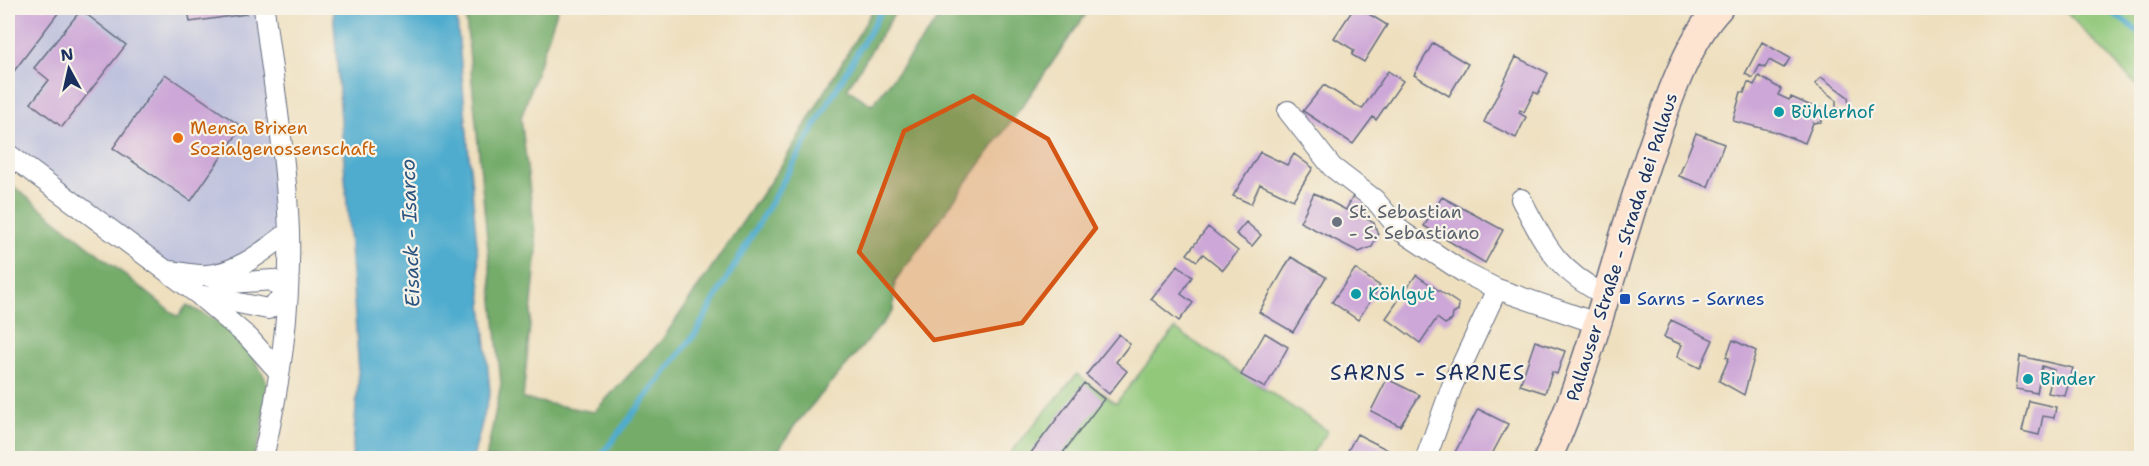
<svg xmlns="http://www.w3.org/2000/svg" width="2149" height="466" font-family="'Shantell Sans',sans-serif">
<rect width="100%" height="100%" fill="#f7f3e8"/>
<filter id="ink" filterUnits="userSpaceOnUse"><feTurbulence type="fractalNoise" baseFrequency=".0167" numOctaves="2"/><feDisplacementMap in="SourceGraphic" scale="12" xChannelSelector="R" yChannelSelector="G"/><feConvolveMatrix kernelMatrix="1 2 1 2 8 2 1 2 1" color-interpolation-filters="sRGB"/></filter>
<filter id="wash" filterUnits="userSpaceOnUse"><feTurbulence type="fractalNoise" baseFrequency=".008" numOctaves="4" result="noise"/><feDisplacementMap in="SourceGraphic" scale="24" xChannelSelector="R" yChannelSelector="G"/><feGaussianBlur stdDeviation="1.35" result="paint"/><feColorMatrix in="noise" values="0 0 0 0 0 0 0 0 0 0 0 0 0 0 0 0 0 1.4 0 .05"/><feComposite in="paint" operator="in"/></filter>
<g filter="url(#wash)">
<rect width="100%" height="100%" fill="#eedfbe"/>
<path fill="#bfc2dd" d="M 8,8 L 264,8 L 289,232 L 229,270 L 169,271 L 8,154 Z"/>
<path fill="#91c87a" stroke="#567c6c" stroke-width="1.5" d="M 2062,8 L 2141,8 L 2141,90 Z
M 1175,329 L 1328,431 L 1309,458 L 1006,458 L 1077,374 L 1116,403 Z"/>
<path fill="#74ac6a" stroke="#486e64" stroke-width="1.5" d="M 465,8 L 558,8 L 521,118 L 537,249 L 523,399 L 594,412 L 662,340 L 783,163 L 874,8 L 898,8 L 847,89 L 872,105 L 947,8 L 1090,8 L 1023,105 L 895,281 L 893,311 L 795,425 L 773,458 L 486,458 L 501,384 Z
M 8,182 L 178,317 L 187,305 L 229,328 L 252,354 L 267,382 L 262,433 L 253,458 L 8,458 Z"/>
<path fill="#50acce" stroke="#366e96" stroke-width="1.5" d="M 333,8 L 456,8 L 490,392 L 473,458 L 352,458 L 359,372 Z"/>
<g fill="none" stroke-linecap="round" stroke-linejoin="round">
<path stroke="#50acce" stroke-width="6" d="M 2106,8 L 2142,34
M 599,458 L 695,334 L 883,8"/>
</g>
<g id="blocks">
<path fill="#cda7d7" d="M 8,8 L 62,8 L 8,79 Z
M 188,8 L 245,8 L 246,14 L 190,22 Z
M 1354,8 L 1359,8 L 1387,25 L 1364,62 L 1352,55 L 1354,50 L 1334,38 Z
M 81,10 L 126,45 L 62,127 L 31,103 L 49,80 L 34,68 Z
M 1762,42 L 1790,58 L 1784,68 L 1769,60 L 1765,68 L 1760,65 L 1753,78 L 1745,74 Z
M 1433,43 L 1468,64 L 1449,96 L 1414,75 Z
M 1516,57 L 1548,73 L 1538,94 L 1534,92 L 1524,112 L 1520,110 L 1519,113 L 1526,117 L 1516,138 L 1484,122 Z
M 1388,71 L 1403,81 L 1376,120 L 1373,117 L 1353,144 L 1303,111 L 1324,85 L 1362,109 Z
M 165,74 L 242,127 L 191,201 L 113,148 Z
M 1759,76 L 1781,89 L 1778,95 L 1789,100 L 1791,97 L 1818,109 L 1824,115 L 1821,122 L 1813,123 L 1805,143 L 1773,131 L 1733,121 L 1741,92 L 1744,93 L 1748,82 L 1754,85 Z
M 1821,77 L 1848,97 L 1850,111 L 1836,108 L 1836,100 L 1815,84 Z
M 1696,133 L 1724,144 L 1708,187 L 1679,176 Z
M 1260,152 L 1287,165 L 1294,154 L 1313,168 L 1293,200 L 1260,184 L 1251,204 L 1233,196 Z
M 1314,193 L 1346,210 L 1353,196 L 1369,204 L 1363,217 L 1374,223 L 1378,235 L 1372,247 L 1359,252 L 1300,222 Z
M 1442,197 L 1503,230 L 1485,263 L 1424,226 Z
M 1246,222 L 1261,235 L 1252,246 L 1236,234 Z
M 1208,227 L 1238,251 L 1223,270 L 1203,254 L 1197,261 L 1187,254 Z
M 1291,257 L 1326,277 L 1293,332 L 1259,312 Z
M 1178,265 L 1192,277 L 1181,294 L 1193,303 L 1179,321 L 1151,299 Z
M 1355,269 L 1380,286 L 1358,320 L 1332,302 Z
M 1416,275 L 1459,304 L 1458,311 L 1453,314 L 1452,320 L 1445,324 L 1437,318 L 1420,343 L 1386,318 Z
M 1671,320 L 1713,340 L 1700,368 L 1677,357 L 1682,345 L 1664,337 Z
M 1265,333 L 1288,347 L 1265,388 L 1241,375 Z
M 1119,334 L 1130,344 L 1116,362 L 1127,371 L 1109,394 L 1086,375 Z
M 1733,340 L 1756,351 L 1744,395 L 1719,381 L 1729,358 L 1726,357 Z
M 1535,341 L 1565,351 L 1557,374 L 1552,372 L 1545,393 L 1520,385 Z
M 2020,356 L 2073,368 L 2065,396 L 2048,393 L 2054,370 L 2042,366 L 2037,393 L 2016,389 Z
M 1387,379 L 1420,395 L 1400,426 L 1371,411 Z
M 1084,383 L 1104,399 L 1059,458 L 1027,458 Z
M 2029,401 L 2056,407 L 2054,418 L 2043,416 L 2039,435 L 2022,431 Z
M 1478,409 L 1508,424 L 1490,458 L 1458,458 L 1453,456 Z
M 1357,434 L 1390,451 L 1387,458 L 1344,458 Z"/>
</g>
</g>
<g filter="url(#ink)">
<use href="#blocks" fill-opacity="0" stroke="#656d80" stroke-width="1.5"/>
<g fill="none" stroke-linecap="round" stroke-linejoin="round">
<g stroke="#656d80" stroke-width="22">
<path id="street" d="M 1288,111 L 1332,167 L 1375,200 L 1401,231 L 1463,272 L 1497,289 L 1596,323
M 8,154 L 199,295 L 268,309 L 286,296
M 1521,199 C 1546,246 1556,270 1605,295
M 169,271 C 181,272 195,276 207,275 C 238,273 265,250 289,232
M 208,276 L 231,283 L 273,280 L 286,296
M 201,297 L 249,338 L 279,372
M 263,458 C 280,385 291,306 289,231 C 286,156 273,81 264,8
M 1426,458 L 1452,386 L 1497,289"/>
</g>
<g stroke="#656d80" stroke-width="30">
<path id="secondary" d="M 1548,458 C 1593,359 1616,250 1652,147 C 1667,104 1688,40 1719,8"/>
</g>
<use href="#street" stroke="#fff" stroke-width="20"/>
<use href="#secondary" stroke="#fde4d1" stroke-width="27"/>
</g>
</g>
<path fill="#d45514" fill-opacity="0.2" stroke="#d45514" stroke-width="4.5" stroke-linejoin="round" d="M 973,96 L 1048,139 L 1096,228 L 1022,323 L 934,340 L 859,252 L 904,131 Z"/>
<g fill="#0f9aa8" stroke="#f7f3e8" stroke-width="2">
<circle cx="1779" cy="112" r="6"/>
<circle cx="1356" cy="294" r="6"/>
<circle cx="2028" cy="379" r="6"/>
</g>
<circle fill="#e8710a" stroke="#f7f3e8" stroke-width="2" cx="178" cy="138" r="6"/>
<circle fill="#6b7280" stroke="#f7f3e8" stroke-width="2" cx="1337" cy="222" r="6"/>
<rect fill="#1a4fb4" stroke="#f7f3e8" stroke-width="2" x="1619" y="293" width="12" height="12" rx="3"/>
<g text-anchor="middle" stroke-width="4.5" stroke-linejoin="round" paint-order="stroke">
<g font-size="18" fill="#0d838f" stroke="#f7f3e8" text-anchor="start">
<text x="1791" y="118">Bühlerhof</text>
<text x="1368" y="300">Köhlgut</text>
<text x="2040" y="385">Binder</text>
</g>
<g font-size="18" fill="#c56008" stroke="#f7f3e8" text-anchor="start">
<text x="190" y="134">Mensa Brixen<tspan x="190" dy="21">Sozialgenossenschaft</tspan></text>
</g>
<g font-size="18" fill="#5b616d" stroke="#f7f3e8" text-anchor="start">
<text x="1349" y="218">St. Sebastian<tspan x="1349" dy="21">- S. Sebastiano</tspan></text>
</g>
<g font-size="18" fill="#1b2f5e" stroke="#f7f3e8">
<text transform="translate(1622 247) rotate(-72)" y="6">Pallauser Straße - Strada dei Pallaus</text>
</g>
<g font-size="18" fill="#164399" stroke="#f7f3e8" text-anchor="start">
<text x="1637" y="305">Sarns - Sarnes</text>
</g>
<g font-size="20" font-style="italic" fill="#2b5480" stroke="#f7f3e8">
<text transform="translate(410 233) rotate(-92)" y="7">Eisack - Isarco</text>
</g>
<g font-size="21" letter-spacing="1.5" fill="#1b2f5e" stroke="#f7f3e8">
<text x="1428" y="380">SARNS - SARNES</text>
</g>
</g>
<rect width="2149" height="466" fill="none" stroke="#f7f3e8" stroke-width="30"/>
<g transform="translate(69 69) rotate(352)" stroke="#f7f3e8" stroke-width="4.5" paint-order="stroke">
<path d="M0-4.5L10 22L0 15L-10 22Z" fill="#1b2f5e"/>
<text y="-9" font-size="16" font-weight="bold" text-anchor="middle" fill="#1b2f5e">N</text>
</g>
</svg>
